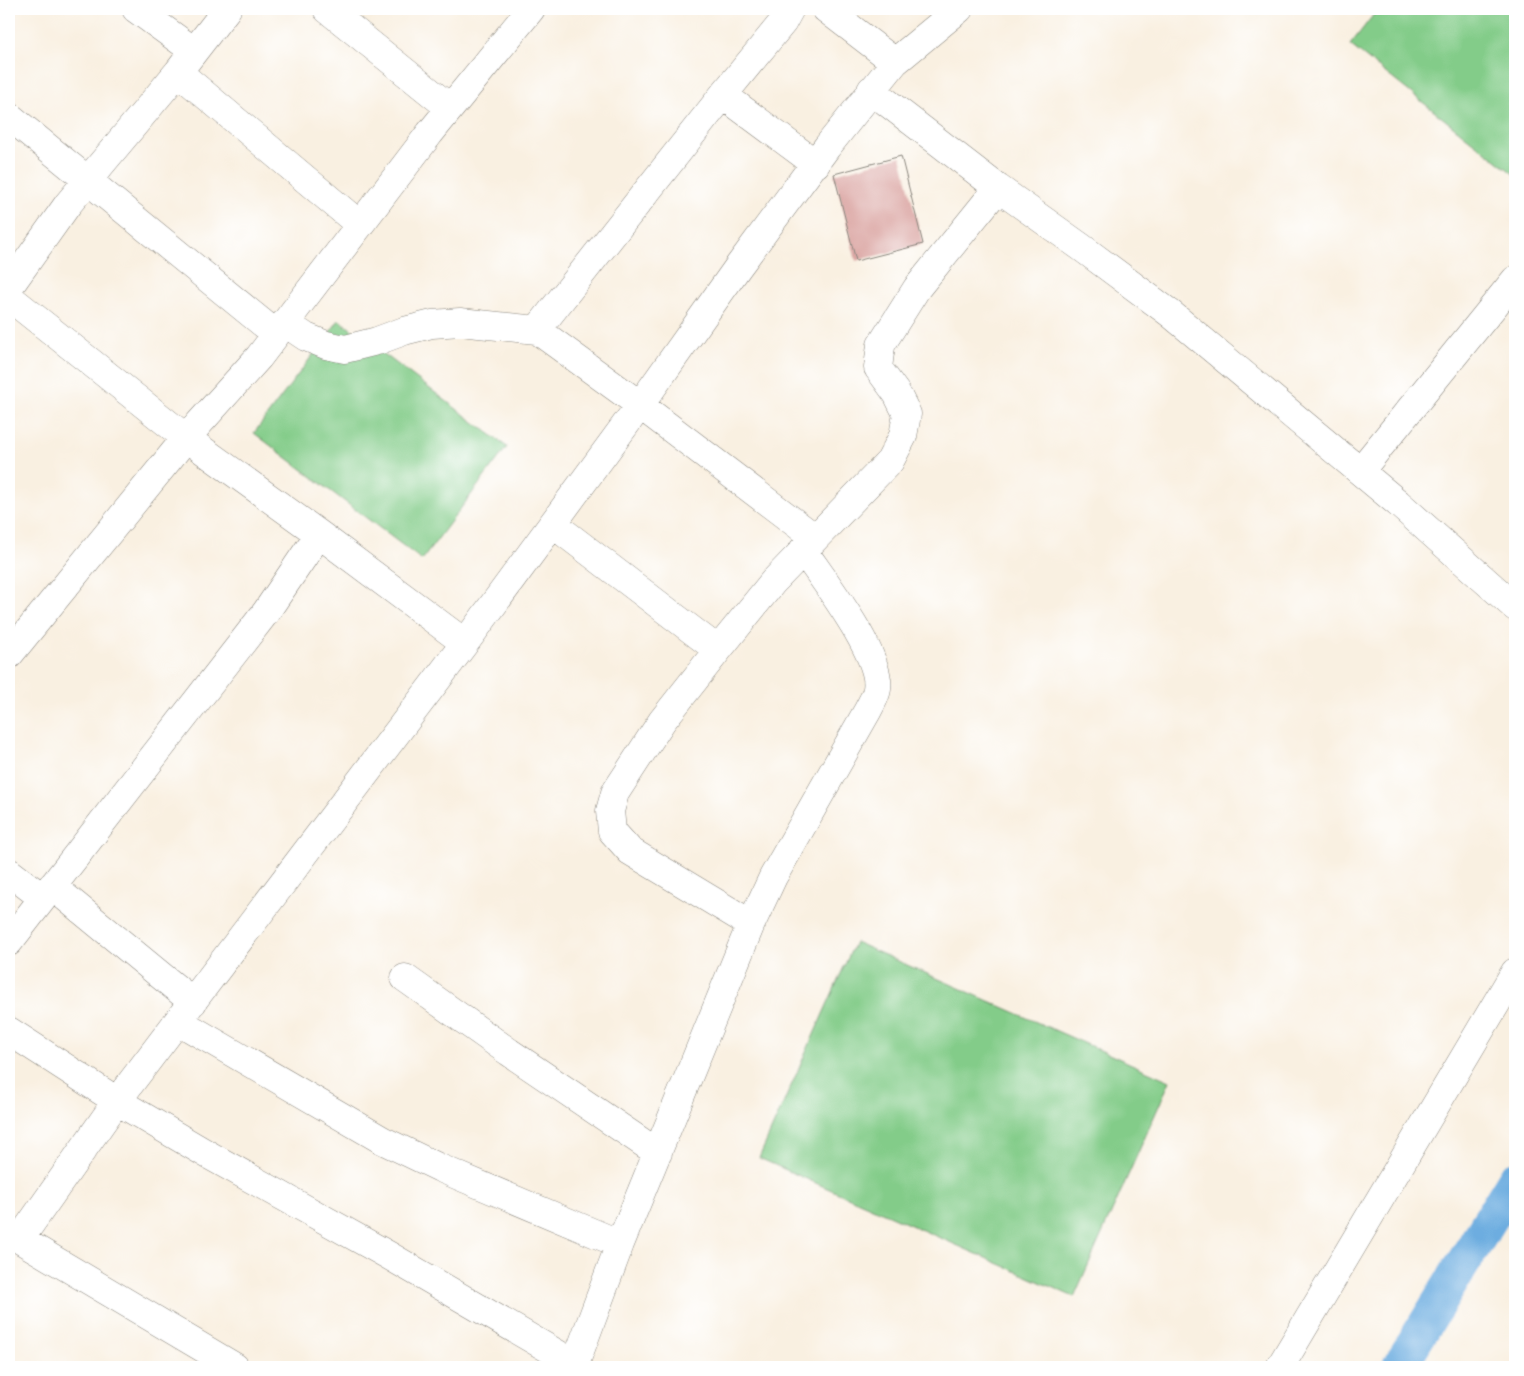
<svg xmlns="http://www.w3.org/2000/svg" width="1524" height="1376" font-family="'Patrick Hand',sans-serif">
<rect width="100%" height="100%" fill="#fff"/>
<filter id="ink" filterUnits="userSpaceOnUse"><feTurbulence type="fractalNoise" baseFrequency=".02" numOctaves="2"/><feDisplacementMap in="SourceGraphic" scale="10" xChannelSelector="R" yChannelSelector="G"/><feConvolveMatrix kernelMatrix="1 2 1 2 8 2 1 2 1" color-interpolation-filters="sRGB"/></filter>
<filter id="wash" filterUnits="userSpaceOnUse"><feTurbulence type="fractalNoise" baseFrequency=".0096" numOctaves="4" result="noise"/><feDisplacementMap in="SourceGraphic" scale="20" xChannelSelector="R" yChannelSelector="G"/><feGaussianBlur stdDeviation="1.12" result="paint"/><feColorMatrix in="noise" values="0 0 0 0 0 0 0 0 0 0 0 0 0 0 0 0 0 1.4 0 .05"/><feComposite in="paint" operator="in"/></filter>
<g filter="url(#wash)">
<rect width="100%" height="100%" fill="#f9f0e1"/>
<path fill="#83cc89" stroke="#507452" d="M 1378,9 L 1515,9 L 1515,175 L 1350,45 Z
M 339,320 L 507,447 L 422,560 L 254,433 Z
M 855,942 L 1170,1081 L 1074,1297 L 759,1158 Z"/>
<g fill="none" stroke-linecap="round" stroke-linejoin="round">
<path stroke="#6dade0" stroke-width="35" d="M 1399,1367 L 1515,1179"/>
</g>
<g id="blocks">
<path fill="#d79c99" d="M 901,156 L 923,244 L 856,261 L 834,174 Z"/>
</g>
</g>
<g filter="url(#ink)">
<use href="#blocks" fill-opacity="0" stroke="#8a867e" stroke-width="1"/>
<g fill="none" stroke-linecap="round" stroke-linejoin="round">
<g stroke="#8a867e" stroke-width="29">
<path id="minor" d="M 136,9 L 194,51
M 327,9 L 450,108
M 826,9 L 895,62
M 178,72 L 360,225
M 871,90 L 998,188 L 1081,247 L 1171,314 L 1398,503 L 1515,607
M 723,95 L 816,164
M 9,116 L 276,334
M 9,287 L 68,204 L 178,72 L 227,9
M 9,297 L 186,438 L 319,534 L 465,643
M 285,323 L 306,337 L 326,345 L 345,349 L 377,341 L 404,331 L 432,324 L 460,322 L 537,330 L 640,405 L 815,538
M 537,330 L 723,95 L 783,22 L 790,9
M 1360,471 L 1515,280
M 553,524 L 718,650
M 9,655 L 186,438 L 259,357 L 430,133 L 531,9
M 9,872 L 43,898
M 52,886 L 193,1002
M 751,924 L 630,851 L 612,831 L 610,811 L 615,793 L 662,721 L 718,650 L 773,582 L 890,461 L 903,436 L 907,414 L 897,394 L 878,368 L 881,345 L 917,288 L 998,188
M 9,942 L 266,612 L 319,534
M 405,978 L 509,1052 L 658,1153
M 178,1021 L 382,1140 L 440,1168 L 620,1244
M 9,1031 L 117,1101 L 207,1154 L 388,1255 L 575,1364
M 9,1233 L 235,1367
M 20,1239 L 117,1101 L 465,643 L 640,405 L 738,267 L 827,147 L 895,62 L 959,9
M 574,1367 L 620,1244 L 751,924 L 773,877 L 868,710 C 871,704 876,696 877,689 C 883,656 822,578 803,550
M 1280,1367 L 1515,972"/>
</g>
<use href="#minor" stroke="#fff" stroke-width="28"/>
</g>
</g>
<rect width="1524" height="1376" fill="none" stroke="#fff" stroke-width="30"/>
</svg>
